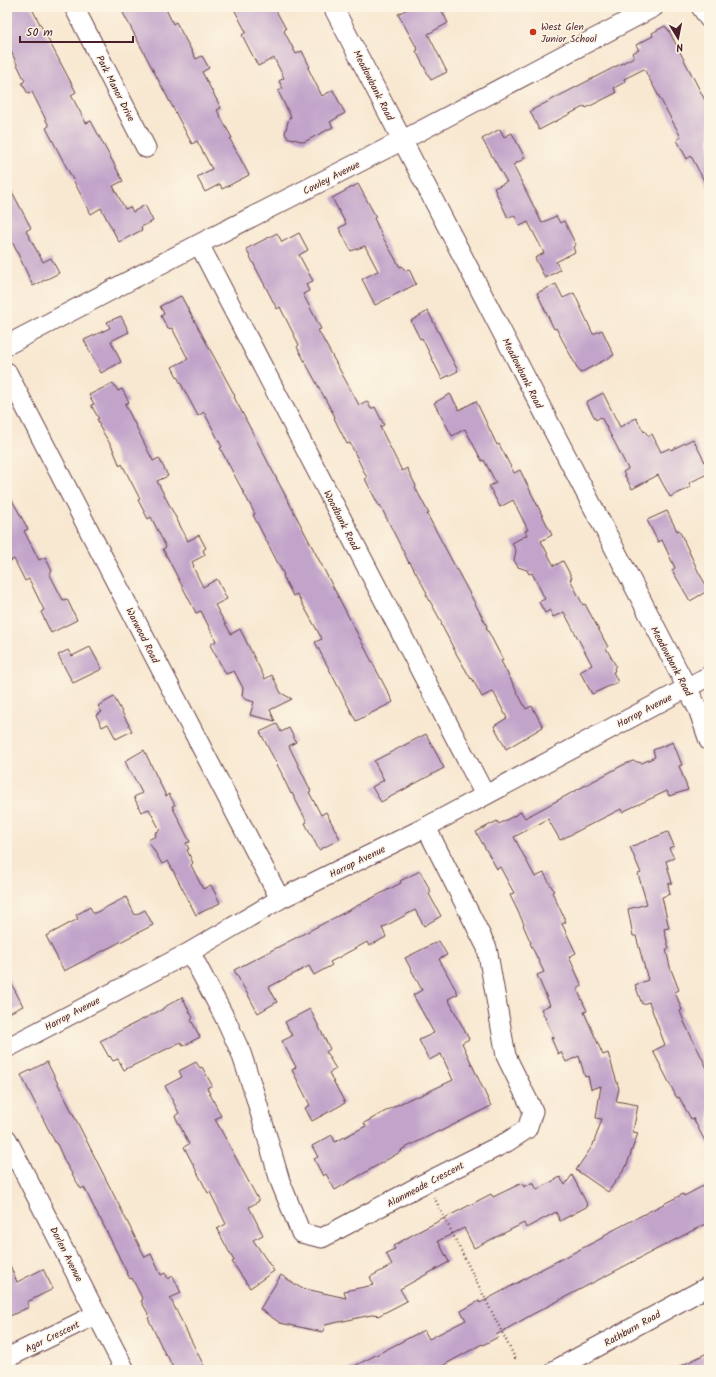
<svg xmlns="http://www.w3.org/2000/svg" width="716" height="1377" font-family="Kalam,sans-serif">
<rect width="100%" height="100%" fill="#fcf5e5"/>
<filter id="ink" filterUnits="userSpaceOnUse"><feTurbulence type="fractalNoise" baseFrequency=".025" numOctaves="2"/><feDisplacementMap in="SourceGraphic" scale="8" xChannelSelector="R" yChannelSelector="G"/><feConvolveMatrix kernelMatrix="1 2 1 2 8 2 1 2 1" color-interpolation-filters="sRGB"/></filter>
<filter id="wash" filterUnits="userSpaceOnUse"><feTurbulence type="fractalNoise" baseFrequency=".012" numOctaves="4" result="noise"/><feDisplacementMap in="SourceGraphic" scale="16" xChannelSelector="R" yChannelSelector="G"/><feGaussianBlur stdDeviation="0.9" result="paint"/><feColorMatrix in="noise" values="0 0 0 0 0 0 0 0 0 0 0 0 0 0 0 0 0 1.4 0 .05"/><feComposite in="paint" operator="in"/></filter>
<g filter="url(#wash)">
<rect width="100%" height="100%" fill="#f8e8d1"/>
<g id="blocks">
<path fill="#c2a4ca" d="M 7,7 L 31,7 L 76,92 L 71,95 L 86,123 L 91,121 L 123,181 L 113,186 L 125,209 L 130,207 L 133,212 L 145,205 L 153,221 L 141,227 L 142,230 L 119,242 L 101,208 L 91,214 L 46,128 L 49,126 L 32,92 L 28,94 L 22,83 L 25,81 L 7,43 Z
M 120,7 L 165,7 L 173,24 L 176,22 L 196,59 L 202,56 L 209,68 L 202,72 L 221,108 L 217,110 L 232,138 L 230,139 L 249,175 L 222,189 L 220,184 L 205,192 L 197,177 L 212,169 L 197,141 L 192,144 Z
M 233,7 L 274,7 L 286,29 L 284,31 L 296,54 L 302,51 L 310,67 L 308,68 L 322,96 L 333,90 L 345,113 L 330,122 L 333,127 L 304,142 L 287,137 L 285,133 L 289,118 L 291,117 L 278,91 L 283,89 L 279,81 L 284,78 L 274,58 L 258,66 L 242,35 L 246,32 Z
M 411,7 L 440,7 L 448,23 L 428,34 L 447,72 L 431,80 L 416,51 L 418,50 L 398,14 Z
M 665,26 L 667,29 L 668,29 L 709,108 L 709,190 L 691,156 L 687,159 L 677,140 L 681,137 L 644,69 L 624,79 L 625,82 L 614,88 L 616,93 L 586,108 L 585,106 L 539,130 L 530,111 L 634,57 L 632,53 L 639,50 L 636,45 L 653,36 L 652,33 Z
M 500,129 L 504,137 L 512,133 L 525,158 L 513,165 L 542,223 L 556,216 L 560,223 L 564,221 L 576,245 L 573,247 L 575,252 L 556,262 L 560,270 L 545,278 L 535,258 L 544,253 L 528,222 L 520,226 L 514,215 L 508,218 L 494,188 L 507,182 L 482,139 Z
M 7,182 L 31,228 L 26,231 L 43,262 L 51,258 L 59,273 L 33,286 L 11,239 L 7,241 Z
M 358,184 L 376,217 L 374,218 L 382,236 L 400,267 L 402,266 L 405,271 L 409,269 L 416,284 L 375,305 L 362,279 L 378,271 L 365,246 L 351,251 L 339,228 L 346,224 L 332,198 Z
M 277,233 L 282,242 L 299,233 L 308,250 L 299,255 L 313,281 L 306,284 L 309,291 L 303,294 L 321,329 L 318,330 L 359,405 L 367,401 L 371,409 L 375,407 L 384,425 L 380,427 L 402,471 L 407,468 L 416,486 L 415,487 L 429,514 L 427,514 L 487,626 L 486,627 L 503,660 L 501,661 L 526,709 L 532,706 L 543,727 L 506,749 L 494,726 L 507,718 L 493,691 L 482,697 L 472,678 L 471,679 L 457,655 L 441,624 L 442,623 L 426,594 L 427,593 L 410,562 L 409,563 L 380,505 L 379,506 L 365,479 L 367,478 L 350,443 L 347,444 L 334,418 L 335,417 L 297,347 L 299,345 L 280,307 L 277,309 L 246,249 Z
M 556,284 L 563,298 L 574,293 L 593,334 L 602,330 L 614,355 L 580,373 L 556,328 L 554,329 L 537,293 Z
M 181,296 L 220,368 L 235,396 L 234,397 L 393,702 L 356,721 L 315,642 L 322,639 L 297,594 L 293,596 L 283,576 L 284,575 L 253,515 L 255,514 L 220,448 L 222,447 L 204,412 L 198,416 L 172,367 L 188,359 L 172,328 L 168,329 L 161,316 L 164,314 L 160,306 Z
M 428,311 L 458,371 L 442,379 L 422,338 L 420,339 L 411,321 Z
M 121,316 L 129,332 L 111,341 L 121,362 L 101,373 L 84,340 L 110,328 L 107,322 Z
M 113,383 L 118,391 L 122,389 L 129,402 L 125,404 L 153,461 L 159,458 L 168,476 L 157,481 L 188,541 L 199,535 L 206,548 L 203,550 L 205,555 L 192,562 L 194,566 L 193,567 L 203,587 L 217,579 L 227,599 L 215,605 L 231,634 L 240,629 L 265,679 L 272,675 L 281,693 L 292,699 L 270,710 L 275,721 L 250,715 L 254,702 L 245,699 L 242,696 L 243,688 L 234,671 L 226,674 L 210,645 L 216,641 L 201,611 L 196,613 L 163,549 L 166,547 L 151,517 L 148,519 L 138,500 L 140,499 L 122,464 L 120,466 L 112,447 L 99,426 L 100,425 L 97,419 L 99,419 L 91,405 L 94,404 L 89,395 Z
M 603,393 L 620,427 L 636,418 L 644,432 L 645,431 L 648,436 L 652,434 L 661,452 L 670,448 L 671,450 L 693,439 L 709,470 L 709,473 L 689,483 L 691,487 L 670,497 L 658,475 L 632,489 L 623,472 L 628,469 L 616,445 L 601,417 L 596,420 L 586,402 Z
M 450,394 L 459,410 L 476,401 L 497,445 L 499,444 L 514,473 L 520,470 L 552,535 L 541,541 L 554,566 L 563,561 L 572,578 L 570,579 L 583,605 L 585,604 L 608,647 L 606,648 L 616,666 L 614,668 L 615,671 L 613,672 L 618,682 L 592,694 L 580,672 L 592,665 L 564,612 L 553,617 L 550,610 L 545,613 L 539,602 L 545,599 L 532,573 L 529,574 L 527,570 L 518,567 L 514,560 L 516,551 L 512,543 L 527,535 L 525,531 L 528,530 L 513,500 L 500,507 L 489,486 L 496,483 L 484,460 L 482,461 L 465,429 L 452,436 L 434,403 Z
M 7,491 L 28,529 L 24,531 L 39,560 L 45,557 L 52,571 L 49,573 L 63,600 L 67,599 L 77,620 L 51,633 L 41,612 L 44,610 L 29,579 L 25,581 L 14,559 L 7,563 Z
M 667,511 L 677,531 L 679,530 L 699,573 L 709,590 L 690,601 L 672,570 L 675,568 L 662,540 L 658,542 L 647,520 Z
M 90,647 L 102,669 L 73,683 L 58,655 L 68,650 L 72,656 Z
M 114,697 L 132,731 L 116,739 L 108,724 L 102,727 L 96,715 L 102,712 L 98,706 Z
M 277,724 L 281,732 L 289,728 L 296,742 L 289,746 L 311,791 L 309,792 L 321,815 L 326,812 L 340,839 L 319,850 L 305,823 L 307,822 L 292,793 L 291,794 L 282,775 L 282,774 L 260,732 Z
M 426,734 L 444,768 L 381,802 L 372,787 L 384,780 L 374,761 Z
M 673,742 L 682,765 L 679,766 L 688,790 L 669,796 L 667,791 L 622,812 L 621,809 L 560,840 L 548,819 L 514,837 L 535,877 L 544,873 L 554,891 L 552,892 L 566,922 L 562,924 L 576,953 L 569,957 L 582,986 L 577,989 L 587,1011 L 584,1012 L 603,1055 L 608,1053 L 619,1089 L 616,1101 L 638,1105 L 633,1132 L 638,1133 L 626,1167 L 608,1192 L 576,1170 L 593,1145 L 602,1119 L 596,1118 L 601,1086 L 591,1089 L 588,1076 L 585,1077 L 579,1056 L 566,1062 L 561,1052 L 558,1054 L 551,1038 L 554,1037 L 541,1009 L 550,1005 L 537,975 L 544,972 L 530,943 L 531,943 L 523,925 L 524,924 L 510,895 L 514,893 L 500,867 L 497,869 L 476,832 L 497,821 L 499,824 L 521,812 L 525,818 L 623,765 L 633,761 L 642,763 L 655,757 L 653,750 Z
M 144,750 L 166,796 L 169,794 L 175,805 L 172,806 L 190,842 L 186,843 L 189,849 L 187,850 L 193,863 L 191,865 L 203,889 L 211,885 L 220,903 L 196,915 L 168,861 L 162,864 L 148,840 L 156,836 L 155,833 L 160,830 L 149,809 L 141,812 L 134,797 L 142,793 L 131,772 L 130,772 L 125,761 Z
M 668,832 L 674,846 L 669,848 L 674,858 L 666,861 L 672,883 L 668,884 L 670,894 L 662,897 L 669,928 L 664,929 L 669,949 L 666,949 L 670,967 L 679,990 L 675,992 L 682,1010 L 680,1011 L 685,1024 L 709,1072 L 709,1149 L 693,1118 L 691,1119 L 679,1097 L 677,1098 L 653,1051 L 665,1045 L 649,1002 L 642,1004 L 635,985 L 648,980 L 636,936 L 633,936 L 628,909 L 647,904 L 638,874 L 641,873 L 630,847 Z
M 420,871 L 431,892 L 429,894 L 441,916 L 424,926 L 415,910 L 382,928 L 386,937 L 369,946 L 367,942 L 330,962 L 332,965 L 314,975 L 309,966 L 269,987 L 277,1002 L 258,1013 L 234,970 L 401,883 L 400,881 Z
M 126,897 L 135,915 L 145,910 L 153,925 L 64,971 L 46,936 L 78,919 L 76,915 L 90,907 L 93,913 L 95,913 Z
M 439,941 L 447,955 L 439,959 L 458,994 L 448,999 L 469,1039 L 462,1043 L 491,1106 L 439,1132 L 439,1131 L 401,1150 L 402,1151 L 335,1190 L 326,1174 L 323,1176 L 314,1159 L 318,1157 L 312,1146 L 332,1135 L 335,1142 L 366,1126 L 364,1123 L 397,1105 L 416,1096 L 417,1097 L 453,1080 L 441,1054 L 429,1060 L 419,1040 L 434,1033 L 413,995 L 422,990 L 405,958 Z
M 7,975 L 23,1006 L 7,1014 Z
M 182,997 L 193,1018 L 191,1020 L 200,1037 L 183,1046 L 181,1042 L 124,1070 L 118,1059 L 113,1061 L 110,1056 L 109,1057 L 100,1041 L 163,1009 L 163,1008 Z
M 310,1009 L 330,1049 L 326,1052 L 336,1069 L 329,1073 L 345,1103 L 312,1121 L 305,1108 L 310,1105 L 292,1070 L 296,1067 L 282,1041 L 292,1036 L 285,1022 Z
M 47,1062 L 145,1257 L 151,1254 L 161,1275 L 165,1273 L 168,1279 L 173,1276 L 181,1293 L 170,1298 L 206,1370 L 174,1370 L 167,1355 L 166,1356 L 148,1318 L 150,1317 L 141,1301 L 143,1300 L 132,1278 L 130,1279 L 100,1218 L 99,1218 L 84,1187 L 81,1189 L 65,1162 L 57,1144 L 56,1144 L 41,1115 L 21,1075 Z
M 196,1062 L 200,1068 L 202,1067 L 212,1085 L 207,1088 L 221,1116 L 215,1119 L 259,1201 L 249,1207 L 263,1235 L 253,1240 L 274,1271 L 250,1288 L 232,1262 L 234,1261 L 217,1229 L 226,1224 L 210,1192 L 208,1193 L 184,1147 L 189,1144 L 175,1116 L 179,1113 L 165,1086 L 182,1077 L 179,1071 Z
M 572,1175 L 588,1206 L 560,1221 L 556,1212 L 526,1228 L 524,1223 L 474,1248 L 464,1228 L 438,1241 L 449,1262 L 400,1289 L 407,1301 L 378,1316 L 376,1314 L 325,1325 L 323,1332 L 280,1323 L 260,1309 L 281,1275 L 301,1288 L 346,1298 L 344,1291 L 374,1285 L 370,1277 L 392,1265 L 386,1253 L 395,1249 L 393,1246 L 412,1235 L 491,1194 L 493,1197 L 522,1183 L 524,1187 L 533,1182 L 537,1190 L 560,1177 L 565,1185 Z
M 709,1183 L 709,1222 L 533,1314 L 496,1335 L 498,1337 L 483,1345 L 482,1344 L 435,1370 L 347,1370 L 424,1330 L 429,1339 L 466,1320 L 461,1311 L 479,1301 L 480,1303 L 519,1282 L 538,1271 L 604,1237 L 604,1235 L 652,1210 L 683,1194 L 684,1196 Z
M 7,1258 L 17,1282 L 43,1269 L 53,1289 L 27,1302 L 29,1307 L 10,1316 L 7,1309 Z
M 709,1352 L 709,1370 L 673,1370 Z"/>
</g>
</g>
<g filter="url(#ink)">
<use href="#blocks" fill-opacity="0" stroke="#643d44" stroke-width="1"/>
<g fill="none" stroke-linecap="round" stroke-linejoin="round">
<g stroke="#643d44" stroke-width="21">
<path id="minor" d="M 74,7 L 146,148
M 333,7 L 698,709 L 709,741
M 701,7 L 709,19
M 199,244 L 485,795
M 7,345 L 199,244 L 403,140 L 654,7
M 7,372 L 280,899
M 190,952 L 227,1022 L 241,1053 L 254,1092 L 280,1181 L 301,1233 L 322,1238 L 419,1186 L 507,1142 L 527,1129 L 533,1111 L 506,1056 L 487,948 L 426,827
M 7,1048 L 190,952 L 280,899 L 426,827 L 709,676
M 7,1139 L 125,1370
M 7,1358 L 97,1314
M 555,1370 L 709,1286"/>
</g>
<path stroke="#643d44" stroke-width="2.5" stroke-dasharray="1 3" stroke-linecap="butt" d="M 434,1197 L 516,1360
M 613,1368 L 614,1370"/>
<use href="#minor" stroke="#fff" stroke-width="19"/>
</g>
</g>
<circle fill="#c8321e" stroke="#fcf5e5" stroke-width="1.5" cx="533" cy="32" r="4"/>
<g text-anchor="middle" stroke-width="3" stroke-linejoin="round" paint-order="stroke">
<g font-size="10" fill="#4a1f2b" stroke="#fcf5e5" text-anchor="start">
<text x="541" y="30">West Glen<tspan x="541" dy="12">Junior School</tspan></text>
</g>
<g font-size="10" fill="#4a1f2b" stroke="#fcf5e5">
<text transform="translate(374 85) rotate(63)" y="4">Meadowbank Road</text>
<text transform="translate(116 88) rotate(63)" y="4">Park Manor Drive</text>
<text transform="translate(331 177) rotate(-27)" y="4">Cowley Avenue</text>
<text transform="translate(523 373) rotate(63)" y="4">Meadowbank Road</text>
<text transform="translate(342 520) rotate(63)" y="4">Woodbank Road</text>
<text transform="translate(143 635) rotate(63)" y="4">Warwood Road</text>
<text transform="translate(672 661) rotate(62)" y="4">Meadowbank Road</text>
<text transform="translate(644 710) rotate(-28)" y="4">Harrop Avenue</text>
<text transform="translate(357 861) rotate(-26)" y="4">Harrop Avenue</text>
<text transform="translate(72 1013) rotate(-28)" y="4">Harrop Avenue</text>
<text transform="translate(425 1184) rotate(-28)" y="4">Alanmeade Crescent</text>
<text transform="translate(67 1254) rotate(63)" y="4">Dorlen Avenue</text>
<text transform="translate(632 1328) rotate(-29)" y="4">Rathburn Road</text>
<text transform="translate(52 1336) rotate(-26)" y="4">Agar Crescent</text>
</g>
</g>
<rect width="716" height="1377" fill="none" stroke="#fcf5e5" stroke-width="24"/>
<g transform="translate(678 38) rotate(170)" stroke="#fcf5e5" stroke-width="3" paint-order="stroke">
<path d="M0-3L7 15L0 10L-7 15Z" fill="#4a1f2b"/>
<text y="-6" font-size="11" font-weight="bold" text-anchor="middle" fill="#4a1f2b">N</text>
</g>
<path d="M20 36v6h113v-6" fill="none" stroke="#4a1f2b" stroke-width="2"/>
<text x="26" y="36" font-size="12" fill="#4a1f2b" stroke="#fcf5e5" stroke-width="3" paint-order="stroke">50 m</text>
</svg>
